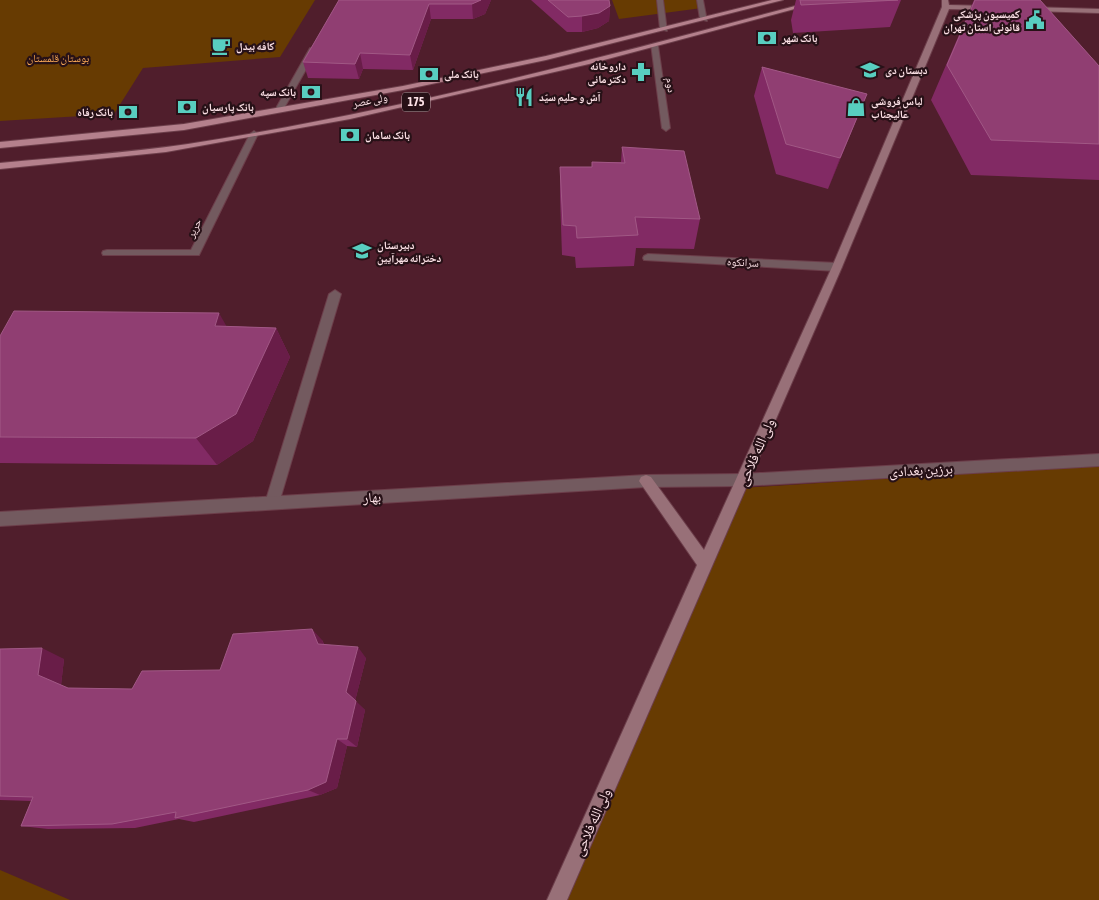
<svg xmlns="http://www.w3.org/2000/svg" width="1099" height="900" font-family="'Asap Condensed','Noto Naskh Arabic',sans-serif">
<rect width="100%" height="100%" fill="#501e2c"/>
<path fill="#673b02" d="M 0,0 L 315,0 L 280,57 L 143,68 L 114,114 L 0,121 Z
M 612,0 L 700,0 L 702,8 L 619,19 Z
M 1099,465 L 1099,900 L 558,900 L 742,488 Z
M 0,870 L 70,900 L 0,900 Z"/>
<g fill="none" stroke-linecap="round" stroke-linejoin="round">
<g stroke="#6c3e4a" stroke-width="2">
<path id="pedestrian" d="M 657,0 L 663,0 L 667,31 L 660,29 Z
M 697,0 L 703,0 L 707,21 L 700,19 Z"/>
</g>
<g stroke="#6c3e4a" stroke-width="2">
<path id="minor" d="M 651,44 L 658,46 L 670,128 L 666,131 L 662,128 Z
M 310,48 L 317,50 L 283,110 L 276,112 L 275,110 Z
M 254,131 L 258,134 L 199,255 L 103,255 L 102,253 L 103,251 L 107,250 L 191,250 L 250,134 Z
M 648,254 L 837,263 L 842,267 L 837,271 L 644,260 L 643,258 L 644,256 Z
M 335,290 L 341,294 L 279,503 L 277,507 L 272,509 L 267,507 L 265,503 L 329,294 Z
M 1099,454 L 1099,466 L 743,486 L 738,484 L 736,480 L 738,476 L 743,474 Z"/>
</g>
<g stroke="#6c3e4a" stroke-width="2">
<path id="tertiary" d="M 743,474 L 748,476 L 750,480 L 748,484 L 743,486 L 646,487 L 0,526 L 0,512 L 646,475 Z"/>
</g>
<g stroke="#6c3e4a" stroke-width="2">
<path id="secondary" d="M 942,0 L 948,0 L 949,5 L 988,6 L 992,8 L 988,10 L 949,9 L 842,267 L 567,900 L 547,900 L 697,565 L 639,481 L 641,477 L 646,475 L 651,477 L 704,550 L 832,267 L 942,7 Z
M 1029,7 L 1099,9 L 1099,13 L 1032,11 L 1029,11 Z"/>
</g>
<g stroke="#6c3e4a" stroke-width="2">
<path id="primary" d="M 772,0 L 783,0 L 546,60 L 403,90 L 184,130 L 0,148 L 0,142 L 184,124 L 403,86 L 546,56 Z
M 817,0 L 828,0 L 589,64 L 350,119 L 166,152 L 0,169 L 0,163 C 63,157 125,153 188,144 C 400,111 610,56 817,0 Z"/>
</g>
<use href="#pedestrian" fill="#735a5f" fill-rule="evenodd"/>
<use href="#minor" fill="#735a5f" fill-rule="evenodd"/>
<use href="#tertiary" fill="#735a5f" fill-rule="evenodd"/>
<use href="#secondary" fill="#987078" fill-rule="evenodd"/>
<use href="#primary" fill="#b4808c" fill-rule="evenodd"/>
</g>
<path fill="#822a64" d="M 339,0 L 491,0 L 485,14 L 473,19 L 431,19 L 413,70 L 363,69 L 359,79 L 308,78 L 303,62 Z
M 531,0 L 609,0 L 610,6 L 609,21 L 598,28 L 582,32 L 567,32 Z
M 796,0 L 901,0 L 890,27 L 793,33 L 791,20 Z
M 974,0 L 1040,0 L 1099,66 L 1099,180 L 971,175 L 931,100 Z
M 762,67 L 867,94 L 828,189 L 776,174 L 754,96 Z
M 622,147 L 700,219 L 694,249 L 636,248 L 634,266 L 576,268 L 575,257 L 562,255 L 560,197 L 560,167 L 592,167 L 592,162 L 621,162 Z
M 226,326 L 276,328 L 290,357 L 253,441 L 217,465 L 0,463 L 0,336 Z
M 322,640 L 324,644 L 366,658 L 355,701 L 365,710 L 357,747 L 347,746 L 337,788 L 320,795 L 194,822 L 179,819 L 135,828 L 48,829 L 21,826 L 31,801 L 0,800 L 0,649 L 64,659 L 61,685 L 68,688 L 132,689 L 220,670 Z"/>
<path fill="#691d48" d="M 481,0 L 491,0 L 485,14 L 473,19 L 472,4 Z
M 429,4 L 431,19 L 413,70 L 410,55 Z
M 610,6 L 609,21 L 598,28 L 582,32 L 582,16 Z
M 360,53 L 363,69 L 359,79 L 355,64 Z
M 867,94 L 855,123 L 828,189 L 840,158 Z
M 219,313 L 236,343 L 215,326 Z
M 276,328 L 290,357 L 253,441 L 217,465 L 196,438 Z
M 312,629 L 322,640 L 328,655 L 318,644 Z
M 358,647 L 366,658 L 355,701 L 346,692 Z
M 42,648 L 64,659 L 61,685 L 38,675 Z
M 356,701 L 365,710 L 357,747 L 347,739 Z
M 337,739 L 347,746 L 337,788 L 320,795 L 308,790 Z"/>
<path fill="#903e72" stroke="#a15885" d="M 339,0 L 481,0 L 472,4 L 429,4 L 410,55 L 360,53 L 355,64 L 303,62 Z
M 548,0 L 609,0 L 610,6 L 599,13 L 582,16 L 568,17 Z
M 800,0 L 898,0 L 801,5 Z
M 975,0 L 1040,0 L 1099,66 L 1099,144 L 991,140 L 947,65 Z
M 762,67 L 867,94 L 840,158 L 786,144 Z
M 622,147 L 684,151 L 700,219 L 635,217 L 638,235 L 577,238 L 576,226 L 563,225 L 560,167 L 592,167 L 592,162 L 625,163 Z
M 14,311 L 219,313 L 215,326 L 276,328 L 236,414 L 196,438 L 0,437 L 0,336 Z
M 312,629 L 318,644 L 358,647 L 346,692 L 356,701 L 347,739 L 337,739 L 326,782 L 308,790 L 175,818 L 176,812 L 112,824 L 21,826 L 33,797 L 0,796 L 0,649 L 42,648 L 38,675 L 68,688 L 132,689 L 142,671 L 220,670 L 233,634 Z"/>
<defs>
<g id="civic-bare" transform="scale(1.5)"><path d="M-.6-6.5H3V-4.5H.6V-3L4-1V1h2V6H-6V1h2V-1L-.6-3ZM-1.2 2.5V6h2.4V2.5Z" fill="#58cec0" stroke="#271117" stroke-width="2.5" paint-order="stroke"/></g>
<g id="bank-bare" transform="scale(1.5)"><path d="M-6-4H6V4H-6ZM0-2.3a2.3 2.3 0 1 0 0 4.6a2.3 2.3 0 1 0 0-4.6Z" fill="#58cec0" stroke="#271117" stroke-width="2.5" paint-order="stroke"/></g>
<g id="cafe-bare" transform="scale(1.5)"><path d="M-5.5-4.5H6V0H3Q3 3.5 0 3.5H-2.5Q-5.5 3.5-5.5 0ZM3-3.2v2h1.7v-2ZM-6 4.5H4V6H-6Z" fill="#58cec0" stroke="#271117" stroke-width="2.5" paint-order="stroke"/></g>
<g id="school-bare" transform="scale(1.5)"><path d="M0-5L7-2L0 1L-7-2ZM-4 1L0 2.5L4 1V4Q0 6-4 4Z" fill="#58cec0" stroke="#271117" stroke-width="2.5" paint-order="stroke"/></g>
<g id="pharmacy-bare" transform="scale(1.5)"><path d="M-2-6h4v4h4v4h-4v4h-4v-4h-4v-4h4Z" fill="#58cec0" stroke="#271117" stroke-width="2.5" paint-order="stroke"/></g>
<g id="restaurant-bare" transform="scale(1.5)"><path d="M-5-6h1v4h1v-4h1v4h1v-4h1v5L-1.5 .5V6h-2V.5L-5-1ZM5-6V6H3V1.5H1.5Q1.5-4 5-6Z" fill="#58cec0" stroke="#271117" stroke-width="2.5" paint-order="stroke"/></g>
<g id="shop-bare" transform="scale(1.5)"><path d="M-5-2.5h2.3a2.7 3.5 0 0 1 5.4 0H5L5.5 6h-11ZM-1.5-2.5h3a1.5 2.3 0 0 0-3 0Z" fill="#58cec0" stroke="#271117" stroke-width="2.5" paint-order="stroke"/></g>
</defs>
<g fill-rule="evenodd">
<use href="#civic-bare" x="1035" y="20"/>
<use href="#bank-bare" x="767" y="38"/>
<use href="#cafe-bare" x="221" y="46"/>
<use href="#school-bare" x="870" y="70"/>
<use href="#pharmacy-bare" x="641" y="72"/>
<use href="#bank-bare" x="429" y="74"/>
<use href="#bank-bare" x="311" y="92"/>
<use href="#restaurant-bare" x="524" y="97"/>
<use href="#bank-bare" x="187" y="107"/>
<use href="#shop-bare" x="856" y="107"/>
<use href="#bank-bare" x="128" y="112"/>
<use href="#bank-bare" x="350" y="135"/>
<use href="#school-bare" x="362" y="251"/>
</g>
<g text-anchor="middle" stroke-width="4.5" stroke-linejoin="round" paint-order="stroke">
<g font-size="11" font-weight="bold" fill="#fee3e8" stroke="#271117" text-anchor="start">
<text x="1020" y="18" text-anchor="end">کمیسیون پزشکی<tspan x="1020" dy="13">قانونی استان تهران</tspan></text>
<text x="782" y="42">بانک شهر</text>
<text x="236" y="50">کافه بیدل</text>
<text x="626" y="70" text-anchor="end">داروخانه<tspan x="626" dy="13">دکتر مانی</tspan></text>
<text x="885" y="74">دبستان دی</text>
<text x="444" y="78">بانک ملی</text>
<text x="296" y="96" text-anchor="end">بانک سپه</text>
<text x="539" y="101">آش و حلیم سیّد</text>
<text x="871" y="105">لباس فروشی<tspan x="871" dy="13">عالیجناب</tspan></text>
<text x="202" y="111">بانک پارسیان</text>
<text x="113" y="116" text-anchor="end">بانک رفاه</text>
<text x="365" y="139">بانک سامان</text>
<text x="377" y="249">دبیرستان<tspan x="377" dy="13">دخترانه مهرآیین</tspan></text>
</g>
<g font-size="11" fill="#fcab57" stroke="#271117">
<text x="58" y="62">بوستان قلمستان</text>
</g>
<g font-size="11" fill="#fee3e8" stroke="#271117">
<text transform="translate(671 85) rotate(82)" y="4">دوم</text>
<text transform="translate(370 100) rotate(-11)" y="4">ولی عصر</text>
<text transform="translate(194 228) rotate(-64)" y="4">حریر</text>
<text transform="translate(743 262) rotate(3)" y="4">سرانکوه</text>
</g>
<rect fill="#271117" stroke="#bea4a9" stroke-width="1" x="402" y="92.5" width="28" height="19" rx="4"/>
<g font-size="12" font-weight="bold" fill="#fee3e8">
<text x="416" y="106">175</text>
</g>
<g font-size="14" fill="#fee3e8" stroke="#271117">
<text transform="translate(756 452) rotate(-66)" y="5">ولی‌ الله فلاحی</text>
<text transform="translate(921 470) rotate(-3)" y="5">برزین بغدادی</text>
<text transform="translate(372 497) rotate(-3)" y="5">بهار</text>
<text transform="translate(592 822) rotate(-66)" y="5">ولی‌ الله فلاحی</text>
</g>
</g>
</svg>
